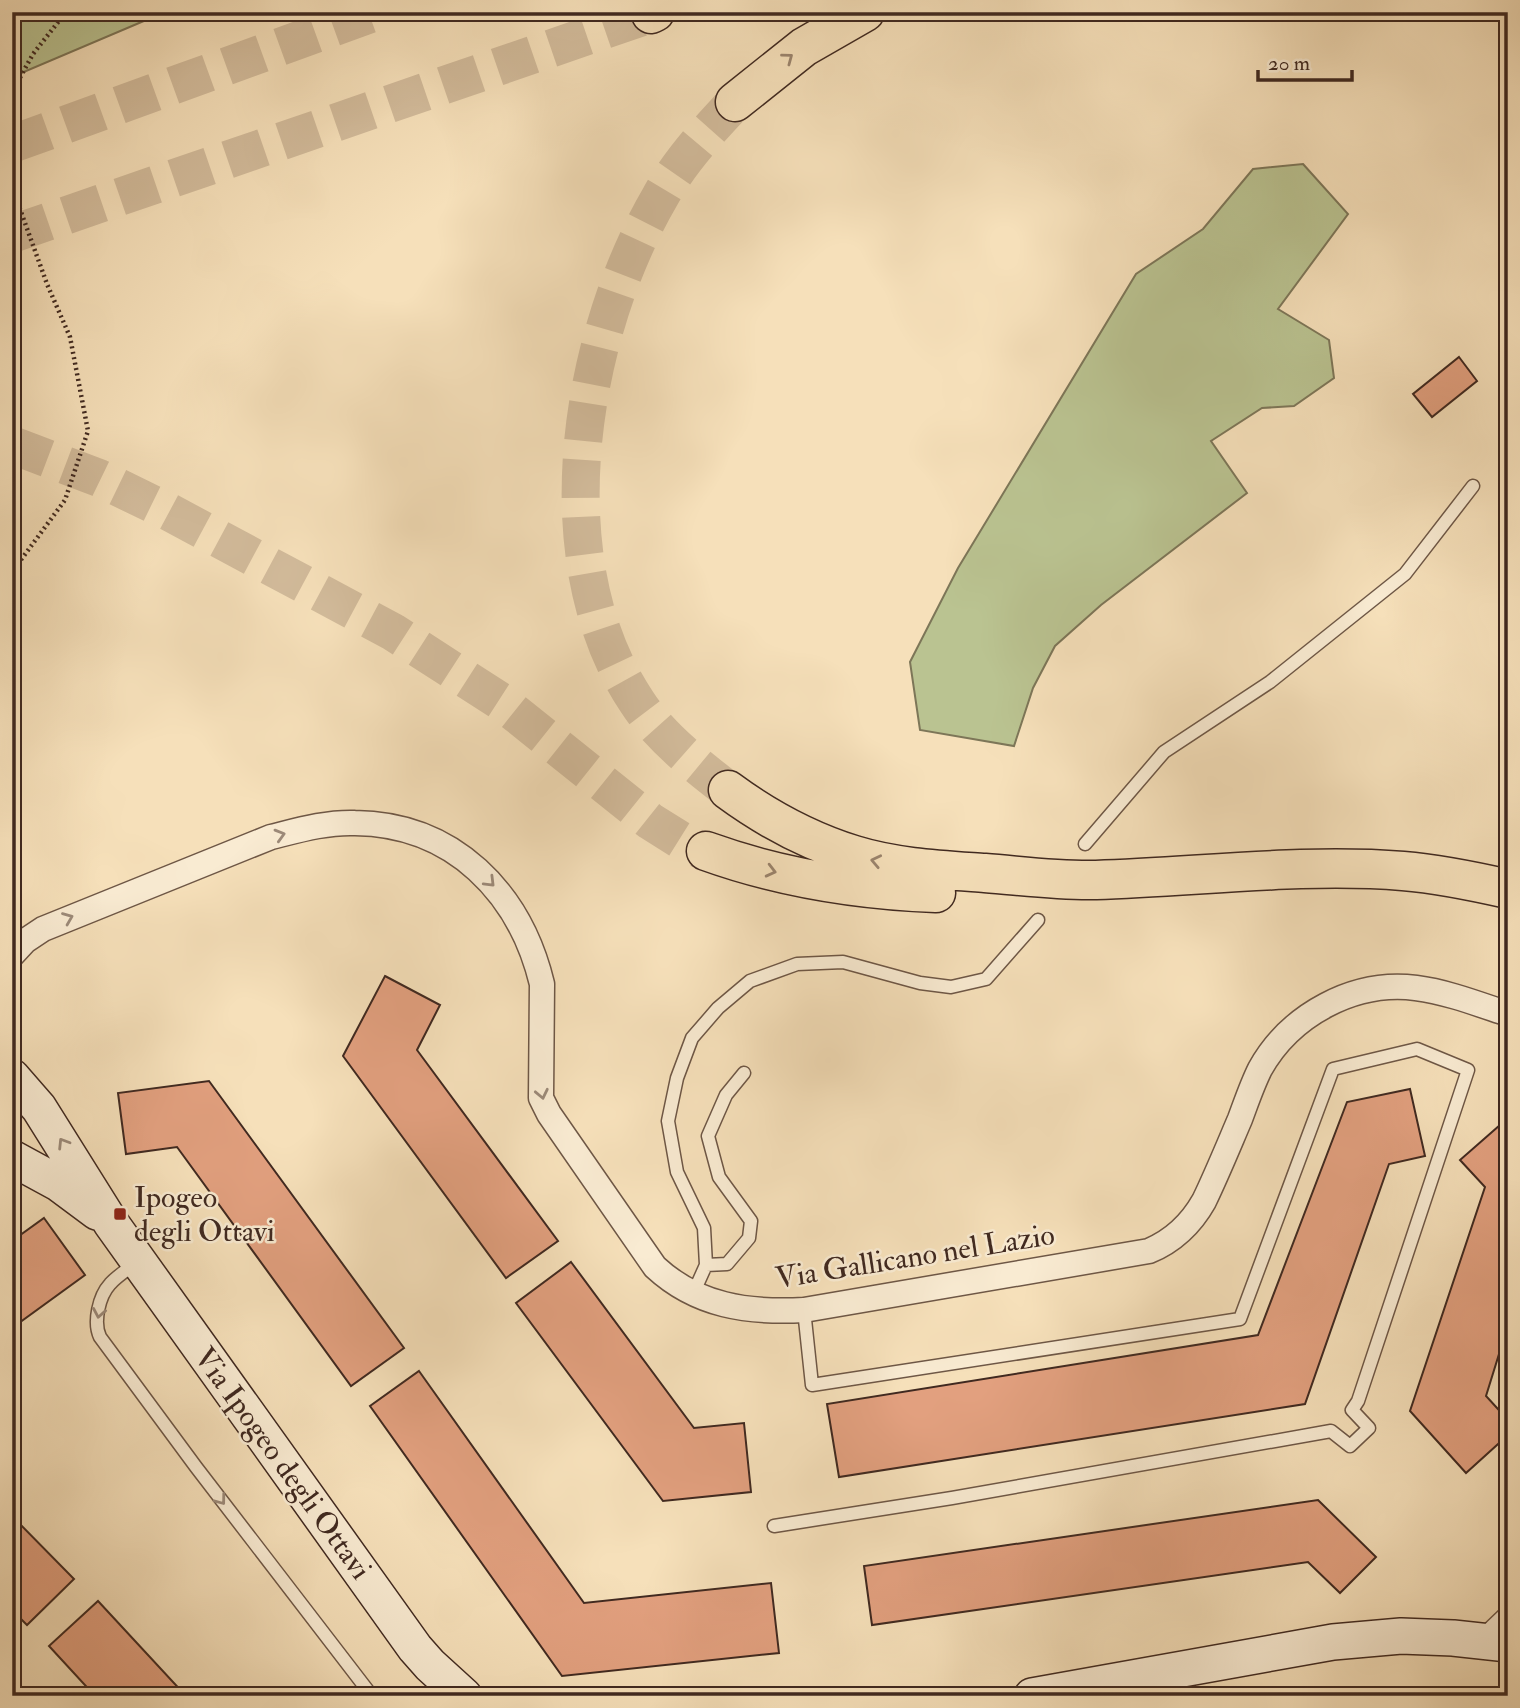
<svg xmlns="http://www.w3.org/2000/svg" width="1520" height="1708" font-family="'IM FELL Double Pica',serif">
<rect width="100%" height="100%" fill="#f6e0ba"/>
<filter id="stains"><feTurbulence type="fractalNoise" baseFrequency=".00286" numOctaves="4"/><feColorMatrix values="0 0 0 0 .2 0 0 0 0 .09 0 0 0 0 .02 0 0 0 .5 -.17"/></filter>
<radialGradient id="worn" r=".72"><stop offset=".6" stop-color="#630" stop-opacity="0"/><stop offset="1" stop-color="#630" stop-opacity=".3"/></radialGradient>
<path fill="#bac391" stroke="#7d7658" stroke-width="2" d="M 12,12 L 165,12 L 12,77 Z
M 1303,164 L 1348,214 L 1278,309 L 1329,340 L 1334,378 L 1294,406 L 1262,408 L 1211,441 L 1247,493 L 1101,605 L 1055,646 L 1033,688 L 1014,746 L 920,730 L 910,662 L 958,568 L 1136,274 L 1203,229 L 1253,169 Z"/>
<path fill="#e2a07f" stroke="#402920" stroke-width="2" d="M 1459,357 L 1477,381 L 1432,417 L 1413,394 Z
M 385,976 L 440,1005 L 417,1050 L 558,1241 L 506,1278 L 343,1056 Z
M 209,1081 L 404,1348 L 351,1386 L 177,1147 L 126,1154 L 118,1093 Z
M 1410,1089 L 1425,1156 L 1389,1164 L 1305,1404 L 839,1477 L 827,1404 L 1258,1335 L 1347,1102 Z
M 1508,1118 L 1508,1325 L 1486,1396 L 1508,1420 L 1508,1435 L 1466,1473 L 1410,1411 L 1485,1187 L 1460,1160 Z
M 44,1218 L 85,1275 L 12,1328 L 12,1241 Z
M 571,1262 L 694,1428 L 744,1423 L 751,1492 L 663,1501 L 516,1303 Z
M 419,1371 L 584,1603 L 771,1583 L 779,1653 L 562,1676 L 370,1406 Z
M 1318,1500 L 1376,1557 L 1340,1593 L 1308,1562 L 872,1625 L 864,1566 Z
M 12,1516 L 74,1579 L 27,1625 L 12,1610 Z
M 98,1601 L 186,1696 L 95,1696 L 49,1646 Z"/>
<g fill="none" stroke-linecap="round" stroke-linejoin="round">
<path stroke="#d2bb9b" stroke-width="38" stroke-dasharray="38 19" stroke-linecap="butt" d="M 12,144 L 376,12
M 12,234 L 651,14
M 12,445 L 99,478 L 169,512 L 393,632 L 500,701 L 650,821 L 690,846 L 706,851
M 728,790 C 696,765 659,736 637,702 C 542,561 579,336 660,197 C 680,161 707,132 735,102"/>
<g stroke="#6e5746" stroke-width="15">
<path id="lane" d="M 1085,844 L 1164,752 L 1270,682 L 1405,574 L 1473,486
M 136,1263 C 127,1270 117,1276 110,1284 C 99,1296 93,1322 100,1337 L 196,1467 L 372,1696
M 706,1265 L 727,1264 L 749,1238 L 751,1221 L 719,1177 L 708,1136 L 726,1095 L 744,1073
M 693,1294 L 706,1265 L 704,1228 L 677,1172 L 668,1121 L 677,1078 L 692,1038 L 718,1008 L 750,981 L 797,964 L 843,962 L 920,983 L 951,987 L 986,979 L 1038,920
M 774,1526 L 952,1498 L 1331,1431 L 1350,1446 L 1369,1428 L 1352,1410 L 1358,1401 L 1468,1070 L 1417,1049 L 1333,1069 L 1240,1319 L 812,1385 L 804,1310"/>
</g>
<g stroke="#6e5746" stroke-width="27">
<path id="street" d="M 12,955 L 25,941 L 43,929 L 271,837 C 299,830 326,822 355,823 C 454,824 520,893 542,984 L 541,1098 L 549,1114 L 655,1267 C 697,1306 748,1313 804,1310 L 1149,1251 C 1173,1241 1191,1224 1204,1201 C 1217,1174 1228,1147 1240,1119 C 1246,1103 1252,1085 1260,1069 C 1290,1015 1354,980 1416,988 C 1447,992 1478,1004 1508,1014
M 1484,1642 L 1508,1619"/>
</g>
<g stroke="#402920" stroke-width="38">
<path id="secondary" d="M 12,1077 L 39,1108 L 111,1223 L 415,1648 L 430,1665 L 464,1696
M 12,1158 L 58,1183 L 97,1212
M 1032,1696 L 1333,1642 L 1401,1636 L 1453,1638 L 1508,1644"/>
</g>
<g stroke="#402920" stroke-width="41">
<path id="highway" d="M 651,14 L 655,12
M 735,102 L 804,47 L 865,12
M 728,790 C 766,818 809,841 854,855 C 896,868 942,870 985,873 C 1023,876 1059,881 1096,880 C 1198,877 1301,863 1403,871 C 1439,874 1473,881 1508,889
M 706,851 C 781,878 856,890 936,893"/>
</g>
<path stroke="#402920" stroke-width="4.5" stroke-dasharray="2 3.5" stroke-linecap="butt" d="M 12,92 L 33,54 L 66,12
M 12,187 L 47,284 L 70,337 L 88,431 L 65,500 L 12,572"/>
<use href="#lane" stroke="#f9ebd2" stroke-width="12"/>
<use href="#street" stroke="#f9ebd2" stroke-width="24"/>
<use href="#secondary" stroke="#f9ebd2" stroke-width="35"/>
<use href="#highway" stroke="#f6e0ba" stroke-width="38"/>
</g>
<defs><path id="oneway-chevron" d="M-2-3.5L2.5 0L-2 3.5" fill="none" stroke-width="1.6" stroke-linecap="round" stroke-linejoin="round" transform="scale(1.75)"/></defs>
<g stroke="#9b846d">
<use href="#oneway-chevron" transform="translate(788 58) rotate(-37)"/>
<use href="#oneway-chevron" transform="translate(876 861) rotate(-168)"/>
<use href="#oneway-chevron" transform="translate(771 871) rotate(14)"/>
</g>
<g stroke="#9c8a79">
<use href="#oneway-chevron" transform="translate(280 835) rotate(-16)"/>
<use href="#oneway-chevron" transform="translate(490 882) rotate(45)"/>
<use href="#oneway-chevron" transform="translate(68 918) rotate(-22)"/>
<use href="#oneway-chevron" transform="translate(542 1094) rotate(78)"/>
<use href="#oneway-chevron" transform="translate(63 1143) rotate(-122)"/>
<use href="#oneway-chevron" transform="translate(99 1313) rotate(100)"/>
<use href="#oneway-chevron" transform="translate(221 1500) rotate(53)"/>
</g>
<rect fill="#8f2418" stroke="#f9ebd2" stroke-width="2.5" x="113" y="1207" width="14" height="14" rx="3.5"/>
<g text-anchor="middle" stroke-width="5" stroke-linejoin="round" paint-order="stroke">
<g font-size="30" fill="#402920" stroke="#f9ebd2" text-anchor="start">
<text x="134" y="1207">Ipogeo<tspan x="134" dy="34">degli Ottavi</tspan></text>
</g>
<g font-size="30" fill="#402920" stroke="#f9ebd2">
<text transform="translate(915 1256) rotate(-9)" y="10">Via Gallicano nel Lazio</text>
<text transform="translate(283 1463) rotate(54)" y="10">Via Ipogeo degli Ottavi</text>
</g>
</g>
<rect width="1520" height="1708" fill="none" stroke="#f6e0ba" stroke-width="42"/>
<rect x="14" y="14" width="1492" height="1680" fill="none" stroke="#402920" stroke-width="3.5"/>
<rect x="21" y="21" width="1478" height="1666" fill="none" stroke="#402920" stroke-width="2"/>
<path d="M1258 70v10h94v-10" fill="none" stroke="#402920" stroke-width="3.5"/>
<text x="1268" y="70" font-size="21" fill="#402920" stroke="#f9ebd2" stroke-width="5" paint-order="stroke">20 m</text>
<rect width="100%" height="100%" filter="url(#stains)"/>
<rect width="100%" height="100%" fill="url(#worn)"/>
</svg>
